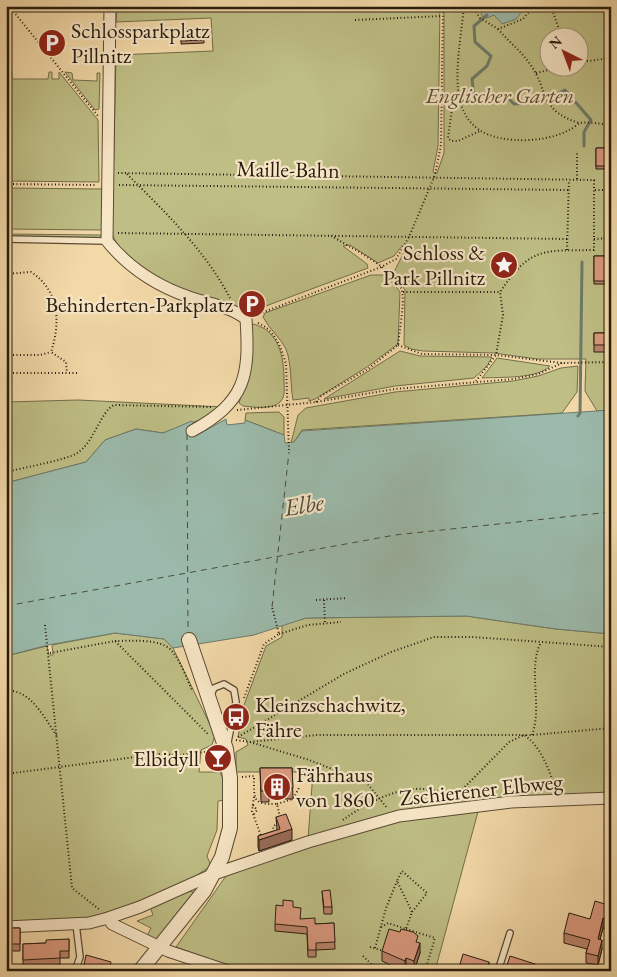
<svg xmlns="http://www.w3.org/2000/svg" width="617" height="977" font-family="'EB Garamond',serif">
<rect width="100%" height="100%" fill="#f3d9a8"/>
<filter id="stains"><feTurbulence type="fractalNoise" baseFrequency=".004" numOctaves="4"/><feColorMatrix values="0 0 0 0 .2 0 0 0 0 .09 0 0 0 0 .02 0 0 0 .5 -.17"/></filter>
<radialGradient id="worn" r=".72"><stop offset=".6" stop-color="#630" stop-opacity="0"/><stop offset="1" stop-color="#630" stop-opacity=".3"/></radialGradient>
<path fill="#bebe85" stroke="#726d4a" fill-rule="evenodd" d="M 117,6 L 440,6 L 438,146 L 433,172 L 437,173 L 444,153 L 444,6 L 611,6 L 611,410 L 597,411 L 585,391 L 586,359 L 537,359 L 494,353 L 423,351 L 411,349 L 404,345 L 405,290 L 394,272 L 407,246 L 402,246 L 394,256 L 378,263 L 350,245 L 343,246 L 367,264 L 368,268 L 263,307 C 254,301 249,301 239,307 C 198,296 130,278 112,234 L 116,55 L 213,51 L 211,18 L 116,22 ZM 550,38 L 580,38 L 580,68 L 550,68 Z
M 9,72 L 12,72 L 12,79 L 48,79 L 49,72 L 52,72 L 52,79 L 59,79 L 59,72 L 98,120 L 99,182 L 6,181 L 6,79 L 9,79 Z
M 65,72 L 72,73 L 73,80 L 97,81 L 97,73 L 100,73 L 99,109 L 95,110 Z
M 6,188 L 103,189 L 102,230 L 6,229 Z
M 6,234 L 102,235 L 102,238 L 6,237 Z
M 371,275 L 387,275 L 400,292 L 398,344 L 367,367 L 315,399 L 309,401 L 309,398 L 293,400 C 290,383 292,365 286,349 C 280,337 269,329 263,317 L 265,313 Z
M 253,324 C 279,330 284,357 284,380 C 284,387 286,396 280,402 C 272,410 253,407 243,406 L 239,403 L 252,361 L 251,326 Z
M 400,351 L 420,356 L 492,357 L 487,366 L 474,378 L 395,386 L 324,399 Z
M 497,358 L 550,366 C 538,379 500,377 482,378 Z
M 578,366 L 577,392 L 562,413 L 302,430 L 294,442 L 291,443 L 298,415 L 306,408 L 395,392 L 513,381 L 538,376 L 561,368 Z
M 78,400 L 224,407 L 202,419 L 163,433 L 136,429 L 105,440 L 86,462 L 6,483 L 6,402 Z
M 279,412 L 284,417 L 284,435 L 245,420 L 246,413 Z
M 466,616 L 556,629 L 611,634 L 611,795 L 479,808 L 435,971 L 244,971 L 176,947 L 226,876 L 229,868 L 308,839 L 313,772 L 236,772 L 236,752 L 248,745 L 246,739 L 238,737 L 244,705 L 266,646 L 282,637 L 282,625 L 306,618 Z
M 115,633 L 165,639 L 173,648 L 215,735 L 212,745 L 201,750 L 199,772 L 220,772 L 224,781 L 226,800 L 218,801 L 217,830 L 207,856 L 211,866 L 185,883 L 102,917 L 6,923 L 6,656 L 47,646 L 49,655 L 53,655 L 52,645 Z
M 190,891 L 193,892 L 193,898 L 160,938 L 154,940 L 147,936 L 151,928 L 137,921 L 153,915 L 150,907 Z"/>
<path fill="#9bbaab" stroke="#6d7b6c" d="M 486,6 L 526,6 L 516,19 L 502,24 L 494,15 L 487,18 L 483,17 L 481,14 Z
M 611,410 L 611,634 L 556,629 L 466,616 L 306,618 L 254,635 L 173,648 L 164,639 L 115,633 L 48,645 L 6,656 L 6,483 L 86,462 L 105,440 L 136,429 L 163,433 L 192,421 L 199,434 L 226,419 L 227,425 L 245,423 L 245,420 L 284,435 L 285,443 L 294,442 L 302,431 Z"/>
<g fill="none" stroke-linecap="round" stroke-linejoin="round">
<path stroke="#6d7b6c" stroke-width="3" d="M 487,15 L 474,26 L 475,42 L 491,56 L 487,66 L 472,79 L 474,98 L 479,101 L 494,98 L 499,100 L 506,96 L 514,104 C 528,104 541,98 555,95 C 559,95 561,91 565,90 L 591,120 L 584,132 L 584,146
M 578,416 L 580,413 L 582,262"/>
<path stroke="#4a4b3d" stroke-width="1" stroke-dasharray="6 5" stroke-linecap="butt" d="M 187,434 L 188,634
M 6,606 L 395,535 L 611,512
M 272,607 L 289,452"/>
<g stroke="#5a4b34" stroke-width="8">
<path id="service" d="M 6,239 L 107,241
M 211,695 L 214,688 L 224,684 L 234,690 L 236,702 L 228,742
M 75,971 L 80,957 L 76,924
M 498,971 L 510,933"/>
</g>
<g stroke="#5a4b34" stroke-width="13">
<path id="minor" d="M 110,6 L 107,241 C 128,267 157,286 189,297 C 208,304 230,306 246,319 C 250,377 245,402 192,431
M 108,918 L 112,924 L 168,951 L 228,971
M 6,927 L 89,923 L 108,918 L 140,907 L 214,874 L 308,842 L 399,816 L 511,802 L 611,798"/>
</g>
<g stroke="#5a4b34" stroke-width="16">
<path id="tertiary" d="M 140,971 L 204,891 L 222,857 L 230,828 L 230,778 L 226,749 L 189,640"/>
</g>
<path stroke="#271c0e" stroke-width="2" stroke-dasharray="1 2.5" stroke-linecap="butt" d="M 9,6 L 98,116
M 464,6 C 458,70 436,144 530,140 C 544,139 559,136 571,129 C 574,128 577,124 580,123 C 590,121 601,125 611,124
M 472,6 L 480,18 L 498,29 L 523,19 L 534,6
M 551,6 L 562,38
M 355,20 L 442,16
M 498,29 C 508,41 521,51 530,64 C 549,90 538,110 579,123
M 580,62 L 611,58
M 536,73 L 557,68
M 458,100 L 452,109 L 448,138 L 451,141 L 458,141 L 480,131
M 118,173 L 594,180 L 594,250 C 543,251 531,246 500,292 L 503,315 L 496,355 L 476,381
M 127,174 C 165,212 205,250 230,298
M 577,179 L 577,152
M 6,184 L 96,185
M 119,185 L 570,190
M 595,190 L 611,190
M 118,233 L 568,239
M 594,239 L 611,238
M 567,250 L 569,180
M 6,274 L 31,272 C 59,290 61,322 51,352 L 66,362 L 67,373
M 403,292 L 500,292
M 256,315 L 381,267 L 396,259 L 409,237 L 435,175 L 441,145 L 443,6
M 258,323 C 275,330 281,347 286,364 L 289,452
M 398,345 L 422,354 L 496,355 L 562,363 L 611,362
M 6,355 L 40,355 L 51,352
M 6,373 L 77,373
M 316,402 L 321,396 L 368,369 L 398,345 C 399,334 405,301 402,291 C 396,269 349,247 330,235
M 237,410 L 316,402 L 395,389 L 514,379 L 538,374 L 562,363
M 6,472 C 21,468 67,460 77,453 C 94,443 100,412 114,405 L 211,407
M 316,600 L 347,598
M 324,600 L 325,623
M 45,625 L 72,888 L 100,910
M 279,634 L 308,625 L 341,622
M 115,641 C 131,641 161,638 172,651 C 181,662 186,677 192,690
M 50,653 L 115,641 L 208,734
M 6,691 C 30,688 45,719 57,736
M 244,698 L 264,644 L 279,634 L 272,607
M 532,735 C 543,705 527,670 541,642
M 238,737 L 344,674 L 391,652 L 434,637 L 472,637 L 611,647
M 236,740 L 250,742 L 309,760 L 366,782 L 387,808
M 250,742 L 317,735 L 532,735 L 611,728
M 6,774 L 158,754 L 181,755 L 213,751
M 242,777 L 254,776 C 254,799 252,805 277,804 L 280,817
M 254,797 L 252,811 L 261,836
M 455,797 L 509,742 L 524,735 C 542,747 548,769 556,789
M 277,804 L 293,799 L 299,788
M 253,805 L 257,810 L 254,814
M 343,820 C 373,798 419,775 453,799
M 274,832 L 273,827 L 277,823
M 381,927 L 388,923 L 406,929 L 407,926 L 412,912 L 397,881 L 402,871 L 427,893 L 412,912
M 406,929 L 435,938 L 425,971
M 370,947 L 384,951
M 375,948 L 386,908 L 397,881
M 363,956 L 378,971"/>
<use href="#service" stroke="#f7e6c6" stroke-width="5.5"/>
<use href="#minor" stroke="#f7e6c6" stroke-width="11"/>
<use href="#tertiary" stroke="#f7e6c6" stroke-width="14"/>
</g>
<path fill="#bb846c" stroke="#271c0e" d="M 204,28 L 204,43 L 181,44 L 181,29 Z
M 596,148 L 611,148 L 611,169 L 596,169 Z
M 594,256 L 611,256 L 610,284 L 594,284 Z
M 594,333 L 608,333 L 608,352 L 594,352 Z
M 260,768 L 292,768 L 293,799 L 285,799 L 285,796 L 269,797 L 269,802 L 261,802 Z
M 276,817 L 292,840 L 259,851 L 258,847 L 258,836 L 277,830 Z
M 322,891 L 332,907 L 332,914 L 324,914 Z
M 293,907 L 300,919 L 315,924 L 334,923 L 335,949 L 316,950 L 316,957 L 308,957 L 307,934 L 275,931 L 275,924 Z
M 611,915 L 607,929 L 603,928 L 600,939 L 602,949 L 598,965 L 586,963 L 586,953 L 587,949 L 564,943 L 564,933 L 590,919 Z
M 8,928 L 20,928 L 20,951 L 8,951 Z
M 69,939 L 69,958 L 60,958 L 60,965 L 23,967 L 23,944 L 46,943 Z
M 418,943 L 420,953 L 414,971 L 406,968 L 405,971 L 403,971 L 382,961 L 382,951 Z
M 84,965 L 111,969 L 111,971 L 84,971 Z"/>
<path fill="#996b58" stroke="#271c0e" d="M 292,829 L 292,840 L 259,851 L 259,840 Z
M 611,906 L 611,915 L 607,929 L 607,919 Z
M 603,918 L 603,928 L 598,948 L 598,939 Z
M 602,940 L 602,949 L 598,965 L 598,956 Z
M 420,943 L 420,953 L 414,971 L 414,961 Z
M 406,958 L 406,968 L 405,971 L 405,961 Z
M 489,962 L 489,971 L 486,971 Z"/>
<path fill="#da997e" stroke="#271c0e" d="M 204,28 L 204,40 L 181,41 L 181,29 Z
M 596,148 L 611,148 L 611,166 L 596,166 Z
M 594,256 L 611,256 L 610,281 L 594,281 Z
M 594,333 L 608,333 L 608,345 L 594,345 Z
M 260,768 L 292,768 L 293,788 L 285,789 L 285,786 L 269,786 L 269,791 L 261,791 Z
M 286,814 L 292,829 L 259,840 L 258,836 L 280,829 L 276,817 Z
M 330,890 L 332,907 L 324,907 L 322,891 Z
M 283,900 L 293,901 L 293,907 L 301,908 L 300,919 L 315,918 L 315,924 L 334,923 L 335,942 L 316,943 L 316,950 L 308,950 L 307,927 L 275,924 L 276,905 L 283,906 Z
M 595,901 L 611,906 L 607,919 L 603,918 L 598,939 L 602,940 L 598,956 L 586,953 L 590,940 L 564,933 L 569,913 L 590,919 Z
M 8,928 L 20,928 L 20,944 L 8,944 Z
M 389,929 L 400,932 L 401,929 L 413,932 L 418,936 L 416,942 L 420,943 L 414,961 L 406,958 L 405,961 L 382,951 Z
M 69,939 L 69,951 L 60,951 L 60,958 L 23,960 L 23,944 L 46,943 L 46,940 Z
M 463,954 L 489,962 L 486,971 L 458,971 Z
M 86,955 L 111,962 L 109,971 L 88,971 L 89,966 L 84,965 Z
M 510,956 L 535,964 L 533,971 L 505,971 Z
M 176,966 L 181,971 L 172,971 Z"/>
<defs>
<g id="parking-disc" transform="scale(1.4375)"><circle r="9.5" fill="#8f2418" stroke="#f7e6c6"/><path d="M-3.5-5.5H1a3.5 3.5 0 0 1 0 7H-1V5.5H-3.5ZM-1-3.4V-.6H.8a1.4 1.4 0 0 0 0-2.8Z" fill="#fff"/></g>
<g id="sight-disc" transform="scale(1.4375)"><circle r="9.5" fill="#8f2418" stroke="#f7e6c6"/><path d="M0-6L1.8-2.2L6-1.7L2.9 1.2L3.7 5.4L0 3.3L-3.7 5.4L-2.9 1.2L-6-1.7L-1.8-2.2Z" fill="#fff"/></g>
<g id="bus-disc" transform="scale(1.4375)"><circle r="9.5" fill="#8f2418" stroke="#f7e6c6"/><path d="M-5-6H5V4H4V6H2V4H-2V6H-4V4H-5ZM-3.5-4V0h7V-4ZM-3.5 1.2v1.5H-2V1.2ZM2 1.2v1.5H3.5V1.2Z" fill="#fff"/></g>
<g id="bar-disc" transform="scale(1.4375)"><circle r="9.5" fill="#8f2418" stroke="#f7e6c6"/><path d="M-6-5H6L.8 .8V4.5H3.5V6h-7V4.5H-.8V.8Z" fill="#fff"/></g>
<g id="building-disc" transform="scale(1.4375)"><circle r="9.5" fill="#8f2418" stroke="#f7e6c6"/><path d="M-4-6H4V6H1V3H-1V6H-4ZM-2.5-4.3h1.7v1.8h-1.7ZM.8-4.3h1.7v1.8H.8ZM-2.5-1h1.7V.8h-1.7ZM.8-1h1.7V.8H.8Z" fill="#fff"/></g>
</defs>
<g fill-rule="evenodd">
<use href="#parking-disc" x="52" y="43"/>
<use href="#sight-disc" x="504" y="265"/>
<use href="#parking-disc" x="252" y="304"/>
<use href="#bus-disc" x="236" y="717"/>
<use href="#bar-disc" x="218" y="758"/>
<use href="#building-disc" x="277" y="787"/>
</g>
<g text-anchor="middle" stroke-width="4.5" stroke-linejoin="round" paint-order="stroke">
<g font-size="22" fill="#271c0e" stroke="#f7e6c6" text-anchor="start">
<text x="71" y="38">Schlossparkplatz<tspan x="71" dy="25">Pillnitz</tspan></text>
<text x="485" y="260" text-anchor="end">Schloss &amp;<tspan x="485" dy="25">Park Pillnitz</tspan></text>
<text x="233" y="312" text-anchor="end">Behinderten-Parkplatz</text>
<text x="255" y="712">Kleinzschachwitz,<tspan x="255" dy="25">Fähre</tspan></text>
<text x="199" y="766" text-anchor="end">Elbidyll</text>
<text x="296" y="782">Fährhaus<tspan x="296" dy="25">von 1860</tspan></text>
</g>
<g font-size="22" font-style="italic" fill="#544d32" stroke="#f7e6c6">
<text x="500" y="103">Englischer Garten</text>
</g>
<g font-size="22" fill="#271c0e" stroke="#f7e6c6">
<text transform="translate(288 169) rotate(1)" y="8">Maille-Bahn</text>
<text transform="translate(481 789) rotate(-6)" y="8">Zschierener Elbweg</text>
</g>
<g font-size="24" font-style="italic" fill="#4a4b3d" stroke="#f7e6c6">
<text transform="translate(304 505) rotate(-9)" y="8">Elbe</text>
</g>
</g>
<rect width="617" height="977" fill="none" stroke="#f3d9a8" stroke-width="25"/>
<rect x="8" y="8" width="602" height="962" fill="none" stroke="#271c0e" stroke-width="2.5"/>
<rect x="12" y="12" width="592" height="952" fill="none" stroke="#271c0e"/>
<g transform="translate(564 52) rotate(318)"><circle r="24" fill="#f7e6c6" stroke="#a4957c"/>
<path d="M0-4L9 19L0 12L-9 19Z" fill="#8f2418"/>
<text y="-8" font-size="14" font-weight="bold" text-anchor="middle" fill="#271c0e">N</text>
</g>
<rect width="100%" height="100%" filter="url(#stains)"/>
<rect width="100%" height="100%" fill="url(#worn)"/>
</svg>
